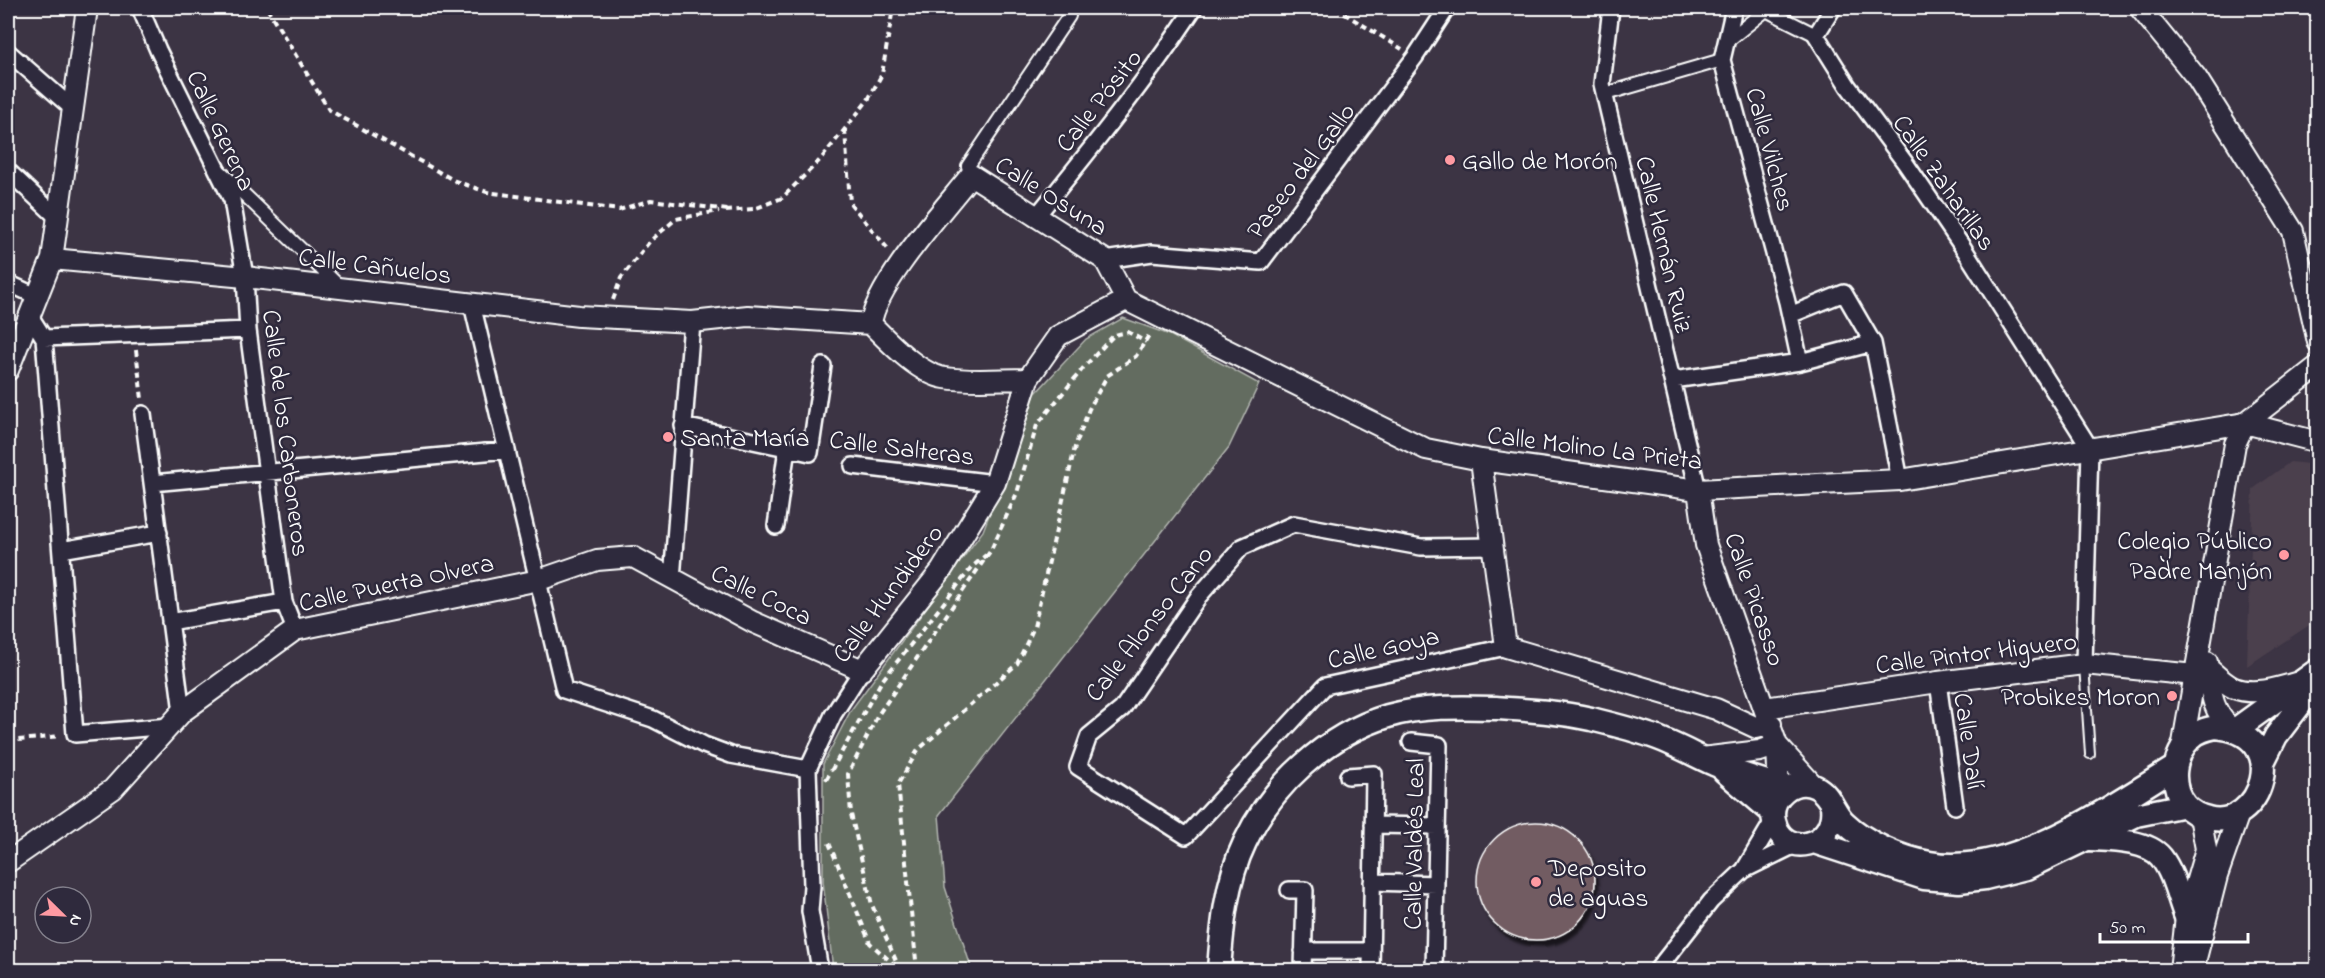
<svg xmlns="http://www.w3.org/2000/svg" width="2325" height="978" font-family="'Indie Flower',sans-serif">
<defs>
<filter id="shadow"><feDropShadow dx="3.5" dy="6" stdDeviation="1.5" flood-color="#0009"/></filter>
</defs>
<rect width="100%" height="100%" fill="#3c3444"/>
<filter id="ink" filterUnits="userSpaceOnUse"><feTurbulence type="fractalNoise" baseFrequency=".0167" numOctaves="2"/><feDisplacementMap in="SourceGraphic" scale="12" xChannelSelector="R" yChannelSelector="G"/><feConvolveMatrix kernelMatrix="1 2 1 2 8 2 1 2 1" color-interpolation-filters="sRGB"/></filter>
<g filter="url(#ink)">
<path fill="#4c404d" d="M 2290,462 L 2317,465 L 2317,620 L 2247,666 L 2253,489 Z"/>
<path fill="#646c60" stroke="#b2b6b0" stroke-width="1.5" d="M 1123,318 L 1170,335 L 1259,384 L 1229,447 L 939,815 L 945,887 L 972,970 L 833,970 L 823,881 L 823,764 L 851,710 L 983,531 L 1035,394 L 1086,339 Z"/>
<path fill="#725b62" stroke="#fff" stroke-width="1.5" filter="url(#shadow)" d="M1477 881a59 59 0 1 1 118 0a59 59 0 1 1-118 0Z"/>
<g fill="none" stroke-linecap="round" stroke-linejoin="round">
<g stroke="#fff" stroke-width="12">
<path id="service" d="M 2084,665 L 2090,754"/>
</g>
<g stroke="#fff" stroke-width="16">
<path id="pedestrian" d="M 1726,42 L 1766,10 L 1816,35
M 1605,94 L 1722,60
M 221,172 L 340,287
M 971,175 L 968,166 L 1069,16"/>
</g>
<g stroke="#fff" stroke-width="20">
<path id="minor" d="M 140,8 L 158,50 L 232,200 L 245,277 L 248,330 L 284,602 L 295,630
M 1611,8 L 1602,84 L 1698,490
M 1734,8 L 1722,60 L 1787,302 L 1800,362 L 1873,343
M 1833,8 L 1816,35 L 1848,86 L 1906,164 L 1964,249 L 2090,448 L 2084,664
M 8,52 L 72,108
M 8,171 L 58,218
M 1035,218 C 1091,149 1146,81 1194,8
M 1105,260 L 1152,253 L 1261,262 L 1415,57 L 1447,8
M 8,283 L 36,296
M 472,304 L 564,690 L 653,719 L 704,745 L 731,755 L 808,769
M 1790,315 L 1844,293 L 1873,343 L 1900,480
M 30,316 L 44,338 L 75,734 L 170,726
M 44,338 L 248,330
M 1673,380 L 1800,362
M 143,414 L 182,712
M 683,426 L 810,453 L 823,366
M 853,466 L 995,483
M 152,483 L 507,450
M 776,526 L 787,448
M 1493,546 L 1421,547 L 1294,524 L 1242,547 L 1199,596 L 1122,709 L 1089,736 L 1078,767 L 1186,836 L 1325,686 L 1506,647
M 61,550 L 159,533
M 672,579 L 692,322
M 170,622 L 284,602
M 1938,682 L 1955,806
M 1411,742 L 1439,745 L 1434,970
M 1348,776 L 1374,774 L 1371,970
M 1373,825 L 1437,826
M 1744,870 L 1773,821
M 1372,882 L 1436,884
M 1289,890 L 1305,890 L 1303,970
M 1303,951 L 1371,951
M 820,970 L 810,911 L 812,886 L 808,769 L 833,715 L 862,670
M 1657,970 L 1711,901 L 1744,870 L 1797,844"/>
</g>
<g stroke="#fff" stroke-width="24">
<path id="tertiary" d="M 2140,8 L 2196,77 L 2293,231 L 2318,342
M 52,259 L 245,277 L 579,316 L 692,322 L 748,316 L 871,324 C 889,342 919,374 945,378 C 971,382 1001,379 1028,379
M 1126,300 L 1426,449 L 1481,460 L 1698,490 L 1900,480 L 2245,423
M 871,324 C 875,285 945,208 971,175 L 1105,260 L 1126,300
M 2318,366 L 2245,423 L 2318,442
M 8,370 L 52,259 L 87,8
M 1481,460 L 1506,647 L 1716,709 L 1757,728 L 1771,724
M 1698,490 L 1706,545 L 1777,745 L 1779,795
M 2207,662 C 2212,691 2209,706 2230,728
M 2208,668 C 2216,675 2225,684 2234,688 C 2254,696 2279,688 2299,682
M 1765,708 L 1938,682 L 2084,664 L 2195,675
M 1777,745 L 1814,786
M 2182,749 L 2235,444 L 2245,423
M 1702,758 L 1760,751 L 1777,745
M 8,862 L 113,789 L 182,712 L 295,630 L 539,580 L 597,560 L 633,557 L 753,622 L 862,670 L 941,571 L 995,483 L 1028,379 L 1058,336 L 1126,300
M 2180,970 L 2186,917 L 2206,849 L 2200,816
M 2193,970 L 2217,876 L 2238,816"/>
</g>
<g stroke="#fff" stroke-width="27">
<path id="secondary" d="M 2216,727 C 2296,734 2260,832 2208,818 C 2199,816 2191,812 2185,805 C 2169,785 2173,755 2191,738 C 2198,731 2206,729 2216,727 Z
M 2235,730 L 2318,670
M 2264,760 L 2276,736 L 2318,681
M 1724,771 L 1773,813
M 1832,806 C 1837,847 1783,860 1774,821 C 1768,797 1794,776 1816,787 C 1830,794 1833,811 1844,822 C 1866,843 1900,858 1930,863 C 2010,878 2110,807 2175,767
M 2090,839 C 2110,840 2147,840 2161,857 C 2174,874 2178,897 2186,917
M 1814,842 L 1924,878 L 1959,881 L 1985,878 L 2026,868 L 2136,815 L 2185,805
M 1219,970 C 1222,928 1226,881 1245,842 C 1272,785 1326,735 1388,716 C 1422,706 1460,707 1496,708 C 1527,710 1560,712 1591,719 C 1611,724 1632,729 1652,736 C 1673,743 1694,755 1714,764 C 1738,774 1763,781 1787,788"/>
</g>
<path stroke="#fff" stroke-width="4" stroke-dasharray="6 4.5" stroke-linecap="butt" d="M 267,8 L 329,110 L 455,181 L 487,192 L 619,210 L 651,200 L 728,210
M 776,8 L 777,10 L 778,8
M 1335,8 L 1402,49
M 845,130 L 850,203 L 888,249
M 726,211 L 754,209 L 782,198 L 821,159 L 868,100 L 882,74 L 893,8
M 613,300 L 621,278 L 650,241 L 676,219 L 719,211
M 136,350 L 142,399
M 8,741 L 60,736
M 826,780 L 881,682 L 973,566 L 986,555
M 829,843 L 870,943 L 898,968
M 900,970 L 872,905 L 851,814 L 848,774 L 878,715 L 991,550 L 1017,493 L 1037,425 L 1084,367 L 1114,335 L 1128,332 L 1146,342
M 917,970 L 898,784 L 918,750 L 1017,664 L 1034,627 L 1075,447 L 1089,409 L 1107,376 L 1136,356 L 1151,332"/>
<use href="#service" stroke="#2f2a3d" stroke-width="8"/>
<use href="#pedestrian" stroke="#2f2a3d" stroke-width="12"/>
<use href="#minor" stroke="#2f2a3d" stroke-width="15"/>
<use href="#tertiary" stroke="#2f2a3d" stroke-width="20"/>
<use href="#secondary" stroke="#2f2a3d" stroke-width="22"/>
</g>
</g>
<g fill="#ff9aa2" stroke="#2f2a3d" stroke-width="2">
<circle cx="1450" cy="160" r="6"/>
<circle cx="668" cy="437" r="6"/>
<circle cx="2284" cy="555" r="6"/>
<circle cx="2172" cy="696" r="6"/>
<circle cx="1536" cy="882" r="6"/>
</g>
<g text-anchor="middle" stroke-width="5" stroke-linejoin="round" paint-order="stroke">
<g font-size="26" fill="#fff" stroke="#2f2a3d">
<text transform="translate(1098 100) rotate(-52)" y="9">Calle Pósito</text>
<text transform="translate(222 130) rotate(65)" y="9">Calle Gerena</text>
<text transform="translate(1771 149) rotate(75)" y="9">Calle Vilches</text>
<text transform="translate(1300 170) rotate(-53)" y="9">Paseo del Gallo</text>
<text transform="translate(1945 182) rotate(55)" y="9">Calle Zaharillas</text>
<text transform="translate(1052 195) rotate(32)" y="9">Calle Osuna</text>
<text transform="translate(1665 244) rotate(77)" y="9">Calle Hernán Ruiz</text>
<text transform="translate(375 265) rotate(7)" y="9">Calle Cañuelos</text>
<text transform="translate(287 433) rotate(83)" y="9">Calle de los Carboneros</text>
<text transform="translate(902 447) rotate(7)" y="9">Calle Salteras</text>
<text transform="translate(1595 447) rotate(7)" y="9">Calle Molino La Prieta</text>
<text transform="translate(396 582) rotate(-12)" y="9">Calle Puerta Olvera</text>
<text transform="translate(887 593) rotate(-53)" y="9">Calle Hundidero</text>
<text transform="translate(762 594) rotate(26)" y="9">Calle Coca</text>
<text transform="translate(1756 599) rotate(71)" y="9">Calle Picasso</text>
<text transform="translate(1148 623) rotate(-52)" y="9">Calle Alonso Cano</text>
<text transform="translate(1383 647) rotate(-13)" y="9">Calle Goya</text>
<text transform="translate(1976 652) rotate(-7)" y="9">Calle Pintor Higuero</text>
<text transform="translate(1970 741) rotate(82)" y="9">Calle Dalí</text>
<text transform="translate(1413 844) rotate(-89)" y="9">Calle Valdés Leal</text>
</g>
<g font-size="26" fill="#fff" stroke="#2f2a3d" text-anchor="start">
<text x="1462" y="169">Gallo de Morón</text>
<text x="680" y="446">Santa María</text>
<text x="2272" y="549" text-anchor="end">Colegio Público<tspan x="2272" dy="30">Padre Manjón</tspan></text>
<text x="2160" y="705" text-anchor="end">Probikes Moron</text>
<text x="1548" y="876">Deposito<tspan x="1548" dy="30">de aguas</tspan></text>
</g>
</g>
<rect width="2325" height="978" fill="none" stroke="#2f2a3d" stroke-width="30"/>
<rect x="15" y="15" width="2295" height="948" fill="none" stroke="#fff" stroke-width="2" filter="url(#ink)"/>
<g transform="translate(63 915) rotate(114)"><circle r="28" fill="#2f2a3d" stroke="#827f8b" stroke-width="1.5"/>
<path d="M0-4.5L10 22L0 15L-10 22Z" fill="#ff9aa2"/>
<text y="-9" font-size="16" font-weight="bold" text-anchor="middle" fill="#ffffff">N</text>
</g>
<path d="M2100 933v9h148v-9" fill="none" stroke="#ffffff" stroke-width="3"/>
<text x="2109" y="933" font-size="18" fill="#ffffff" stroke="#2f2a3d" stroke-width="4.5" paint-order="stroke">50 m</text>
</svg>
